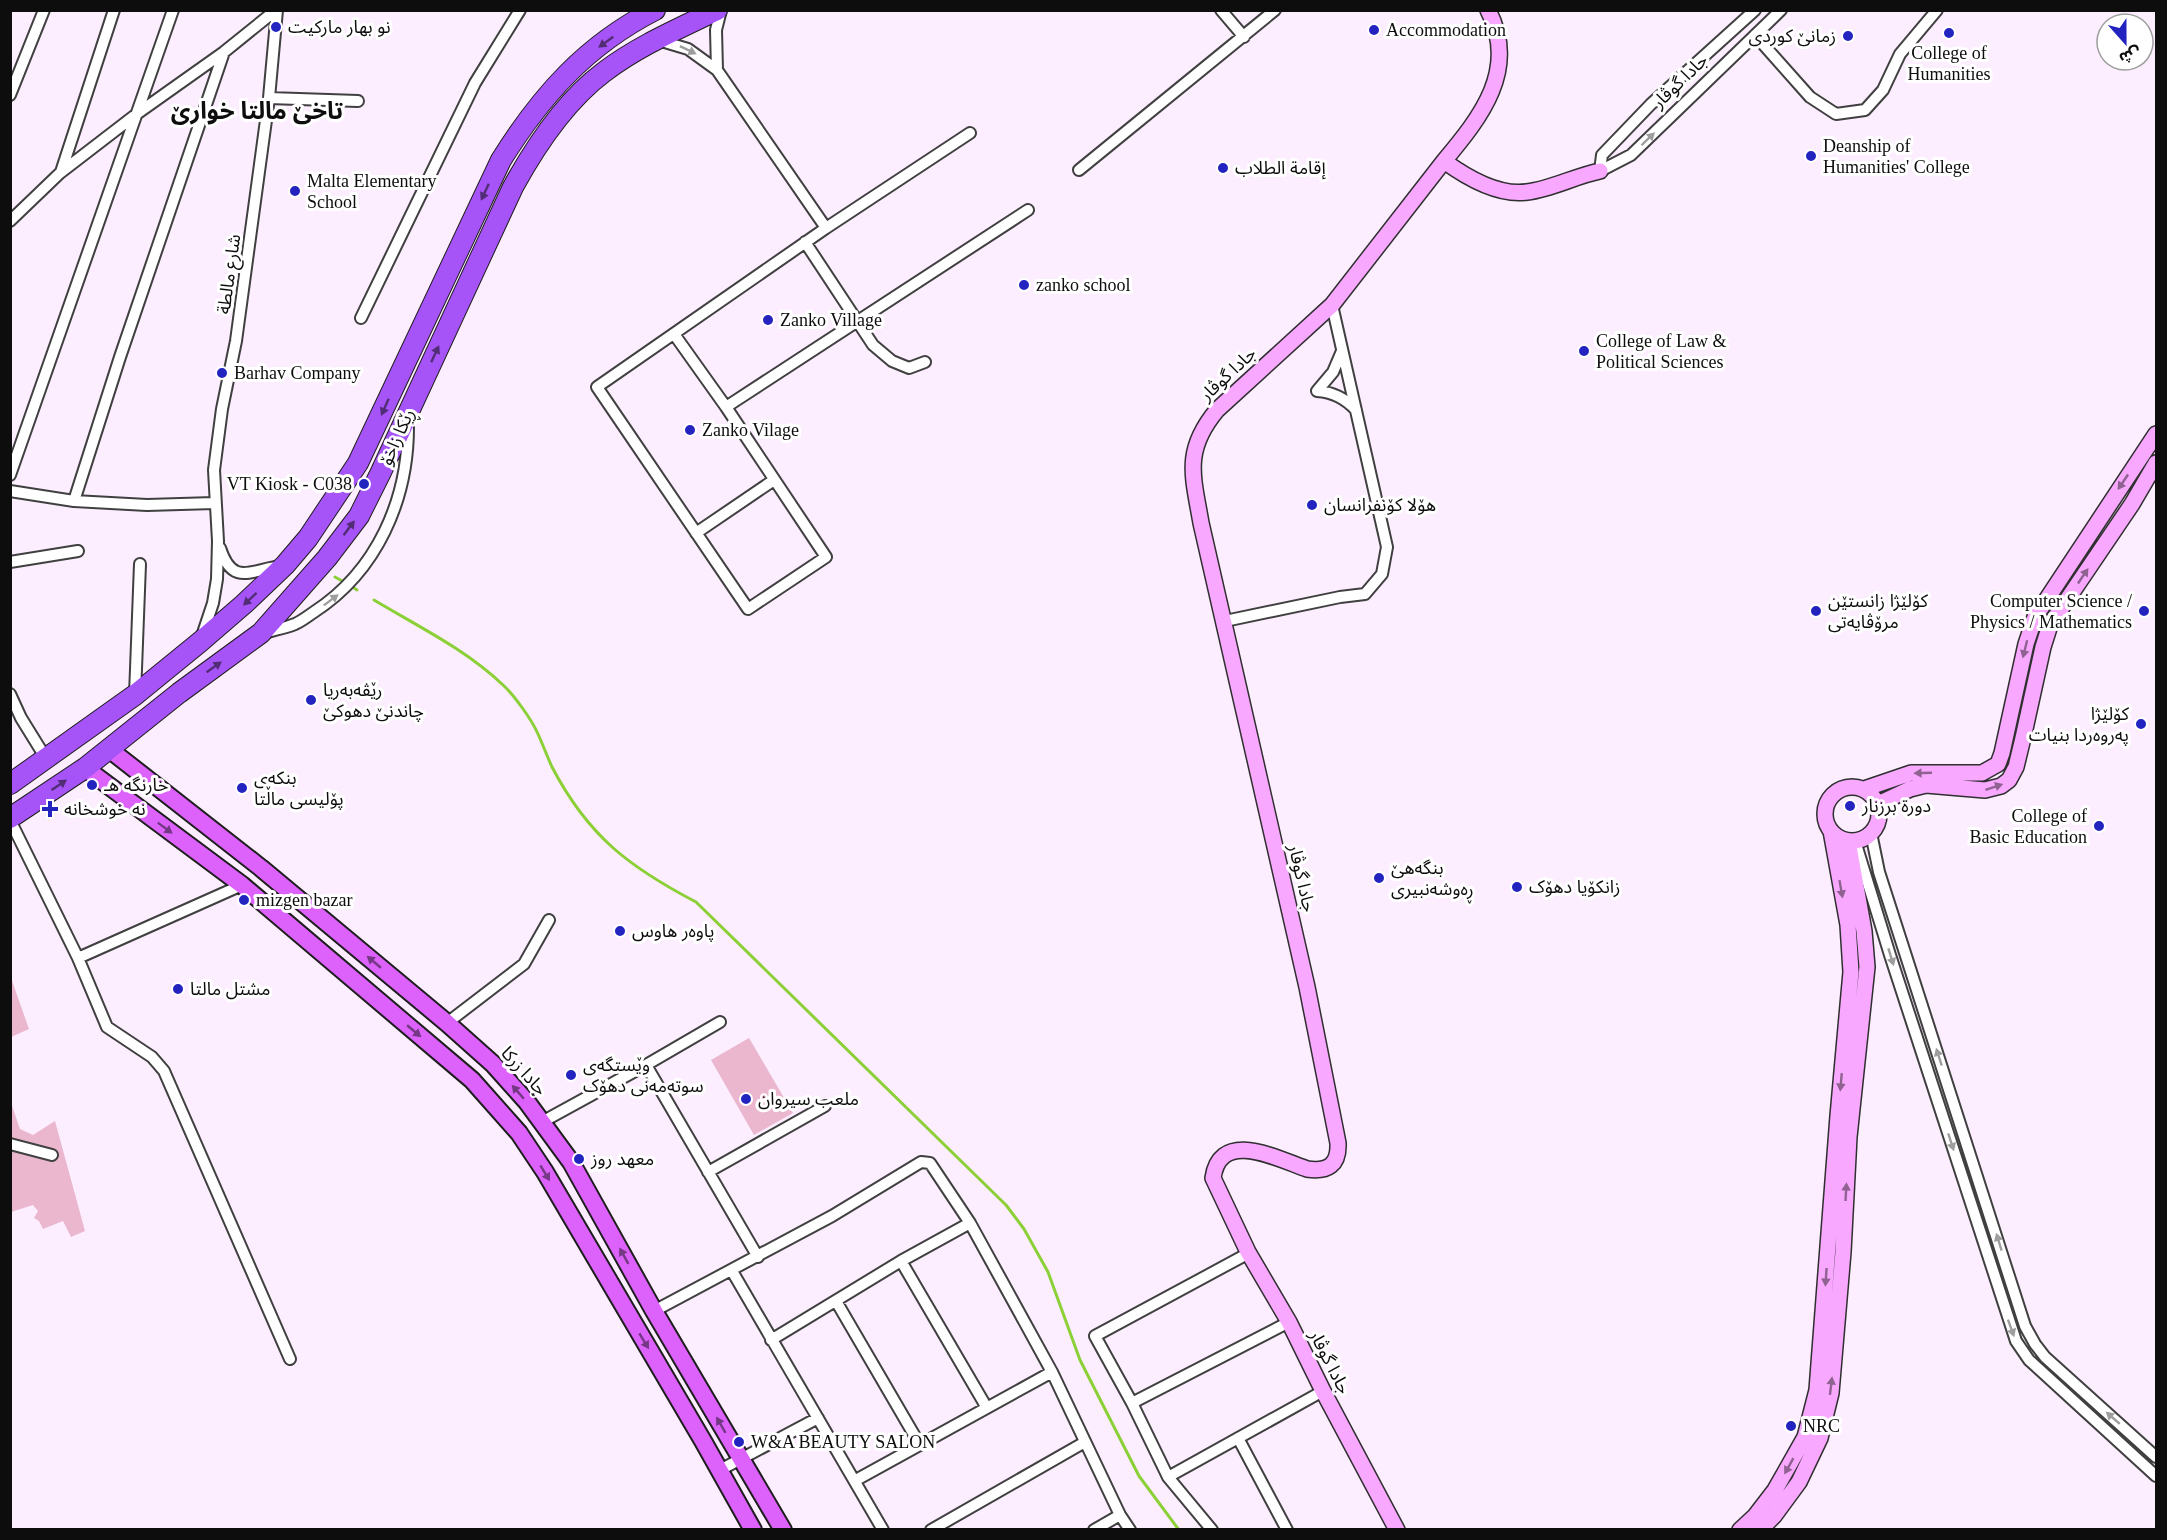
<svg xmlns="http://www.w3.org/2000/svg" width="2167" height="1540" font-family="'Times New Roman','Noto Sans Arabic',serif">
<rect width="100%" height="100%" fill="#fcedff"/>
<path fill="#eab7cf" d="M 10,975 L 29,1029 L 11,1037 L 10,1037 Z
M 749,1038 L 793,1113 L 754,1135 L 711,1060 Z
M 10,1100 L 20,1129 L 33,1135 L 55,1121 L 85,1231 L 71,1237 L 63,1221 L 43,1229 L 39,1221 L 34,1218 L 38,1211 L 33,1205 L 11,1212 Z"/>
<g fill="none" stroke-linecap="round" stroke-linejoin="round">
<path stroke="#8cd037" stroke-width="3" d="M 335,577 L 344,582
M 354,588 L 357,590
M 374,600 C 419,627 465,649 503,685 C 514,695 532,720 538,734 C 543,745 547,756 552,767 C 588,836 629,867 696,902 L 1006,1205 L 1024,1229 L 1048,1272 L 1080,1360 L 1139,1476 L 1179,1530"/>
<g stroke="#404040" stroke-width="14">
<path id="street" d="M 1221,10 L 1244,37
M 1755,35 L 1810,97 L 1836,114 L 1865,110 L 1883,90 L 1900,54 L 1937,10
M 658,40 L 688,49 L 717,70 L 826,228 L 597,387 L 748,609 L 826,557 L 726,407 L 1028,210
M 717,70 L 716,30 L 721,10
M 10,95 L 44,10
M 269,98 L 358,101
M 1079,170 L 1275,10
M 1600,171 L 1631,155 L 1781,10
M 1600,171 L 1602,155 L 1651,104 L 1755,10
M 61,172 L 114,10
M 10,221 L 60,173 L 138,113 L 224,52 L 276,10
M 826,228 L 970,133
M 805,242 L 873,345 L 892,361 L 909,368 L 925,362
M 361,318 L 475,83 L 520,10
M 674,334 L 726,407
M 1342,351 L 1333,372 L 1317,391 C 1333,392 1345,398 1356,410
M 10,475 L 173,10
M 10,491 L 74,501 L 147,505 L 214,503
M 74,501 L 120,357 L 224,52
M 696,533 L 774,480
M 220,548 C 233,588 252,569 282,566
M 10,562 L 78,551
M 1223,626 L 1225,621 L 1340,597 L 1365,594 L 1382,574 L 1387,547 L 1332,305
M 264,633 C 274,630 285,628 295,624 C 302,621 308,616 314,612 C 377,571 408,500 408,427
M 202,636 L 213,603 L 217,579 L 218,541 L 214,470 L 222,409 L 236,341 L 269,98 L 277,10
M 10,694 L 21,718 L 47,760
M 135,695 L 140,564
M 10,820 L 78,958 L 242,885
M 1871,833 L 1879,872 L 2025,1326 L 2035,1344 L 2045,1357 L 2156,1457
M 1855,841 L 1890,955 L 2016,1341 L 2029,1360 L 2156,1476
M 78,958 L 107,1027 L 152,1057 L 164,1071 L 290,1359
M 447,1023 L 524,964 L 549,920
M 646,1065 L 758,1257
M 542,1122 L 646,1065 L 720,1022
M 10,1144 L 52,1155
M 708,1172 L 825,1106
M 901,1261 L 987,1408
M 732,1271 L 883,1530
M 836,1301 L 920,1445
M 654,1311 L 832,1216 L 921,1162 L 930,1163 L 970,1223
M 771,1340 L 901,1261 L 970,1223 L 1052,1372 L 1120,1515 L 1130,1530
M 1132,1403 L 1289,1322
M 1238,1438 L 1287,1530
M 720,1470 L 818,1418
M 1168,1477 L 1323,1391
M 856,1480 L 1052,1372
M 931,1530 L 1085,1442
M 1094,1530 L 1120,1515
M 1212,1530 L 1168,1477 L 1132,1403 L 1095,1336 L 1249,1253"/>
</g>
<g stroke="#2f2f2f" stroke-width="18">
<path id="secondary" d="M 1444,161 C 1481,117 1519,69 1488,10
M1825 814a27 27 0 1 1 54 0a27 27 0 1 1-54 0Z
M 1864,789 L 1911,773 L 1982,773 L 1998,764 L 2002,753 L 2026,644 L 2035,617 L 2156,434
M 1878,804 L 1910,789 L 1926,785 L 1985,790 L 2001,786 L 2009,780 L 2016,767 L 2023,738 L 2043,647 L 2050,625 L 2132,504 L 2156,463
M 1397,1530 L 1323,1391 L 1289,1322 L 1248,1252 L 1213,1178 C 1220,1128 1278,1159 1307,1169 C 1328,1172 1339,1165 1338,1143 L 1307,987 L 1201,523 C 1193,476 1183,451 1217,410 L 1332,305 L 1444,161 C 1466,177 1499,196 1527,192 C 1552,189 1575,176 1600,171
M 1740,1530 L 1755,1516 L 1775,1490 L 1805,1437 L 1817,1390 L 1838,1116 L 1851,972 L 1848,925 L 1831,831
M 1760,1530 L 1774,1516 L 1799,1482 L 1820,1438 L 1831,1393 L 1843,1252 L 1849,1137 L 1867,967 L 1864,931 L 1848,841"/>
</g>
<g stroke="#1e1e1e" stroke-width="20">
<path id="primary" d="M 109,749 L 261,868 L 447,1023 L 493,1064 L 527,1102 L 571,1162 L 654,1311 L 783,1530
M 85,768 L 242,885 L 472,1080 L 519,1133 L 545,1172 L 703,1441 L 753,1530"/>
</g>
<g stroke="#1e1e1e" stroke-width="22">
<path id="highway" d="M 10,784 L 135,695 L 200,642 L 244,604 L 285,565 L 308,538 L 358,463 L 501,160 C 541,96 586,45 655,10
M 10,818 L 85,768 L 179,693 L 261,633 L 327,558 L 359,516 L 380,474 L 513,187 C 536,145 565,101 604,72 C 638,46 678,29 717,10"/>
</g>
<use href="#street" stroke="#fff" stroke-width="10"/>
<use href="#secondary" stroke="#f9a8ff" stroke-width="15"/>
<use href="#primary" stroke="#dc62fb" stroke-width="16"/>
<use href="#highway" stroke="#a654f7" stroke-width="20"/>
</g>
<defs><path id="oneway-solid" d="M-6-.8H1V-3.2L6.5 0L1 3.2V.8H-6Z" transform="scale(1.5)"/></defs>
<g fill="#522d76">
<use href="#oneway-solid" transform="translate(606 42) rotate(144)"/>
<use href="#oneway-solid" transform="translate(485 192) rotate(115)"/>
<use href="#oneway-solid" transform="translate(435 354) rotate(-65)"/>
<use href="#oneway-solid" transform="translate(385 407) rotate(114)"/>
<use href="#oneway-solid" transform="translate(349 528) rotate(-53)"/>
<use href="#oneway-solid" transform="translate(250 599) rotate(137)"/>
<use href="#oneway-solid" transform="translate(214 667) rotate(-35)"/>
<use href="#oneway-solid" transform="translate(59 785) rotate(-34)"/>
</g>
<g fill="#9e9e9e">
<use href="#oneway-solid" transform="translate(688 50) rotate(26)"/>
<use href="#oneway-solid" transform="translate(1648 139) rotate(-44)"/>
<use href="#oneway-solid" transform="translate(331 600) rotate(-37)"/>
<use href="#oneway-solid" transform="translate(1891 957) rotate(73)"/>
<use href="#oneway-solid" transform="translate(1939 1057) rotate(-108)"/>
<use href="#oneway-solid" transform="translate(1951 1142) rotate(72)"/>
<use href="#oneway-solid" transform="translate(1999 1242) rotate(-107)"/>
<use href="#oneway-solid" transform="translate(2011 1328) rotate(70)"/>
<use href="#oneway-solid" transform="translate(2113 1418) rotate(-139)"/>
</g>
<g fill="#8f6292">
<use href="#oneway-solid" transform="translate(2123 482) rotate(124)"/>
<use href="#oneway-solid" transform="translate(2083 576) rotate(-56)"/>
<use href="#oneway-solid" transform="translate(2025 649) rotate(104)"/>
<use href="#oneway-solid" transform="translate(1923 773) rotate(178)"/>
<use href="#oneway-solid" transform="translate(1994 787) rotate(-18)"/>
<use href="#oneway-solid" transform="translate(1841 889) rotate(80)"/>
<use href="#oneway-solid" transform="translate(1841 1082) rotate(95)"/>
<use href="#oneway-solid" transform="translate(1846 1192) rotate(-87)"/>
<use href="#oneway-solid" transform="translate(1826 1277) rotate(94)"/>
<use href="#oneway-solid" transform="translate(1831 1386) rotate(-83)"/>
<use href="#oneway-solid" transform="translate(1789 1466) rotate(119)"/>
</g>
<g fill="#743884">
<use href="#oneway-solid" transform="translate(165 828) rotate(37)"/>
<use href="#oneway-solid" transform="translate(374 962) rotate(-140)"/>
<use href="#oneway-solid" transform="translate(414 1031) rotate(40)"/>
<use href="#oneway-solid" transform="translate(518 1092) rotate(-131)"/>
<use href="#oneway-solid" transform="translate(545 1173) rotate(59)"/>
<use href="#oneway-solid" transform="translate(624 1256) rotate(-119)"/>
<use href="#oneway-solid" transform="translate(644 1341) rotate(59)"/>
<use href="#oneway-solid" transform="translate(721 1425) rotate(-120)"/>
</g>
<g fill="#2323c0" stroke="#fff" stroke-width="2">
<circle cx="276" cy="27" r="6"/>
<circle cx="1374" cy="30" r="6"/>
<circle cx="1949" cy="33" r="6"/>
<circle cx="1848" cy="36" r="6"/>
<circle cx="1811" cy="156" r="6"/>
<circle cx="1223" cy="168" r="6"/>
<circle cx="295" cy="191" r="6"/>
<circle cx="1024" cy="285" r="6"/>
<circle cx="768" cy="320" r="6"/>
<circle cx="1584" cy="351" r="6"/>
<circle cx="222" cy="373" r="6"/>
<circle cx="690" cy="430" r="6"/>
<circle cx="364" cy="484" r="6"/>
<circle cx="1312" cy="505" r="6"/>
<circle cx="1816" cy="611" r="6"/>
<circle cx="2144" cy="611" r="6"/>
<circle cx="311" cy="700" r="6"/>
<circle cx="2141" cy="724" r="6"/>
<circle cx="92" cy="785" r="6"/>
<circle cx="242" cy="788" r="6"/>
<circle cx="1850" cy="806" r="6"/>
<path d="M47 800h6v6h6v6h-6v6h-6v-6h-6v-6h6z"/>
<circle cx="2099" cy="826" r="6"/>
<circle cx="1379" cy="878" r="6"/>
<circle cx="1517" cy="887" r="6"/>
<circle cx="244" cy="900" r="6"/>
<circle cx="620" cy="931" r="6"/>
<circle cx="178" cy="989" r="6"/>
<circle cx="571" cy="1075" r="6"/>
<circle cx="746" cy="1099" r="6"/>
<circle cx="579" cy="1159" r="6"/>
<circle cx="1791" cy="1426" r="6"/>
<circle cx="739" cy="1442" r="6"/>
</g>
<g text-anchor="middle" stroke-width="6" stroke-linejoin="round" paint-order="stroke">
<g font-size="18" fill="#0d0d0d" stroke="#fff" text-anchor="start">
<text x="288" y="33">نو بهار ماركيت</text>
<text x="1386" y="36">Accommodation</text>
<text x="1836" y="42" text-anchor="end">زمانێ کوردی</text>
<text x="1949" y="59" text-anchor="middle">College of<tspan x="1949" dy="21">Humanities</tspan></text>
<text x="1823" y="152">Deanship of<tspan x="1823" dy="21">Humanities' College</tspan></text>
<text x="1235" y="174">إقامة الطلاب</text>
<text x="307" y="187">Malta Elementary<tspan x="307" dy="21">School</tspan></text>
<text x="1036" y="291">zanko school</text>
<text x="780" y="326">Zanko Village</text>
<text x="1596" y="347">College of Law &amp;<tspan x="1596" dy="21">Political Sciences</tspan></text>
<text x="234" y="379">Barhav Company</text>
<text x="702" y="436">Zanko Vilage</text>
<text x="352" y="490" text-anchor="end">VT Kiosk - C038</text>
<text x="1324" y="511">هۆلا كۆنفرانسان</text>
<text x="1828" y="607">كۆلێژا زانستێن<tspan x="1828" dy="21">مرۆڤایەتی</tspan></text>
<text x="2132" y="607" text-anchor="end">Computer Science /<tspan x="2132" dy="21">Physics / Mathematics</tspan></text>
<text x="323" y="696">رێڤەبەریا<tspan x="323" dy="21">چاندنێ دهوکێ</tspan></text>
<text x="2129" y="720" text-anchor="end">کۆلێژا<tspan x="2129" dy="21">پەروەردا بنیات</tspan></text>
<text x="254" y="784">بنکەی<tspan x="254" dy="21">پۆلیسی ماڵتا</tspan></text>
<text x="104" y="791">خارنگه هـ</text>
<text x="1862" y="812">دورة برزنار</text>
<text x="64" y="815">نه خوشخانه</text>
<text x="2087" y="822" text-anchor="end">College of<tspan x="2087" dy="21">Basic Education</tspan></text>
<text x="1391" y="874">بنگه‌هێ<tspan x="1391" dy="21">ڕه‌وشه‌نبیرى</tspan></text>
<text x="1529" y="893">زانکۆیا دهۆک</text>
<text x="256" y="906">mizgen bazar</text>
<text x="632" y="937">پاوەر هاوس</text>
<text x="190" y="995">مشتل مالتا</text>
<text x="583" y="1071">وێستگەی<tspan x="583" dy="21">سوتەمەنی دهۆک</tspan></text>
<text x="758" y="1105">ملعب سيروان</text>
<text x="591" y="1165">معهد روز</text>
<text x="1803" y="1432">NRC</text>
<text x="751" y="1448">W&amp;A BEAUTY SALON</text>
</g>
<g font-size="18" fill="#0d0d0d" stroke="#fff">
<text transform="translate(1680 81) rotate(-44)" y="6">جادا گوڤار</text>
<text transform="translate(229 274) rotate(-82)" y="6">شارع مالطة</text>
<text transform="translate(1228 374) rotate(-43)" y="6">جادا گوڤار</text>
<text transform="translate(397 437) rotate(-66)" y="6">ڕێکا زاخۆ</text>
<text transform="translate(1302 878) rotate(77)" y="6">جادا گوڤار</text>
<text transform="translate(524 1071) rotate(48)" y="6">جادا زرکا</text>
<text transform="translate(1330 1362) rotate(63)" y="6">جادا گوڤار</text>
</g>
<g font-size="24" font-weight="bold" fill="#0d0d0d" stroke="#fff">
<text x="257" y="119">تاخێ مالتا خوارێ</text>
</g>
</g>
<rect width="2167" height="1540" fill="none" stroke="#0d0d0d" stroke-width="24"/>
<g transform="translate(2125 42) rotate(159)"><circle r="28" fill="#ffffff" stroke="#9e9e9e" stroke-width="1.5"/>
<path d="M0-4.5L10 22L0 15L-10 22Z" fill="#2323c0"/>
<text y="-9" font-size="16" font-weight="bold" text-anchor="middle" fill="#0d0d0d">ش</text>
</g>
</svg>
